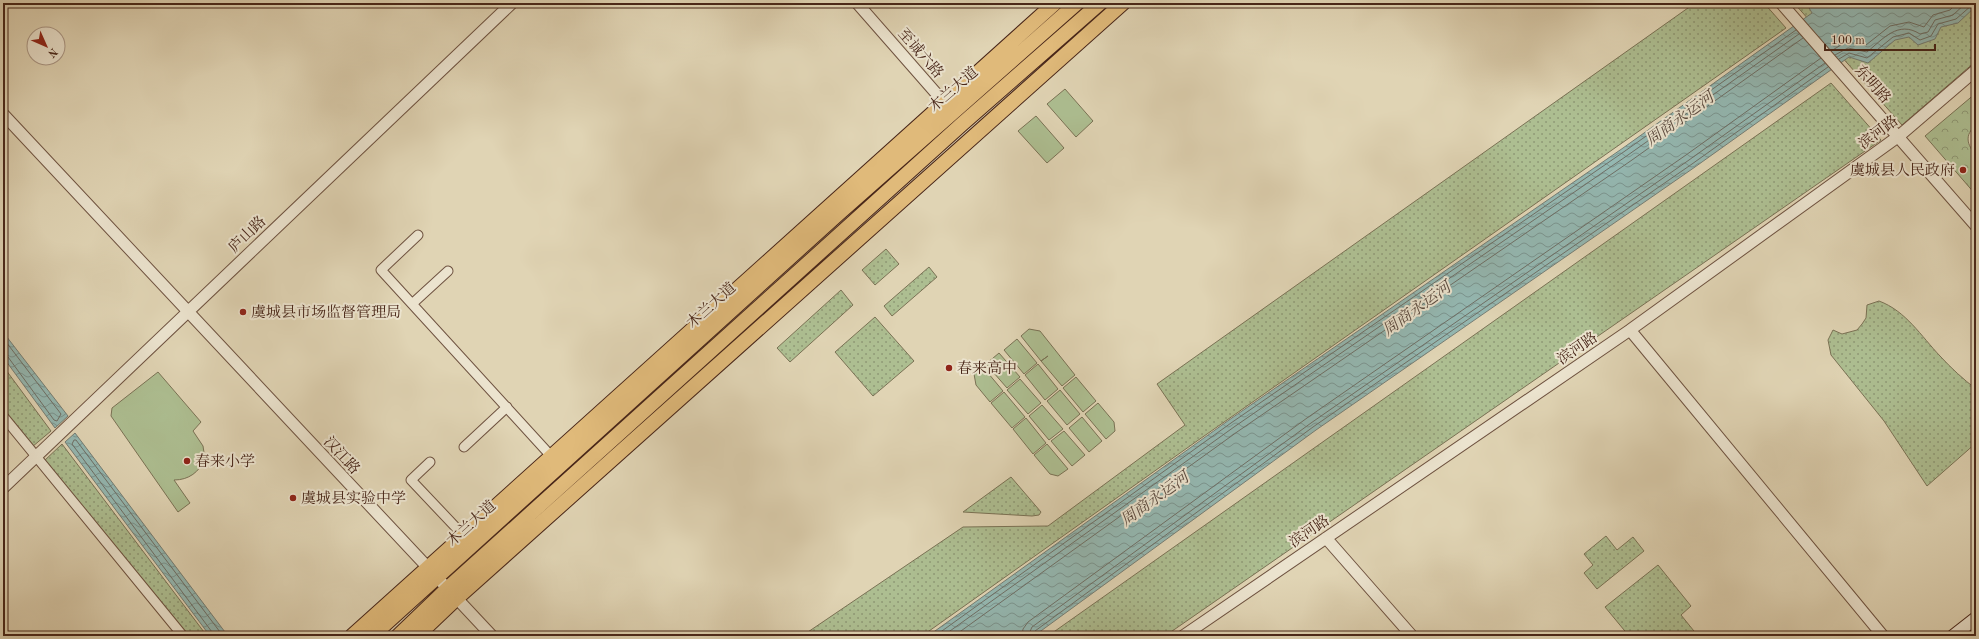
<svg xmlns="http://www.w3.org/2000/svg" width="1979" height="639" font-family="'Old Standard TT','Noto Serif SC',serif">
<defs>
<pattern id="grass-dots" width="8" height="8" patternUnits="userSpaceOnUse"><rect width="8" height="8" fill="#adbe91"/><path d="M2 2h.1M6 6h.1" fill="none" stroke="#8f9a76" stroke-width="1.8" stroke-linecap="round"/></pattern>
<pattern id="forest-crowns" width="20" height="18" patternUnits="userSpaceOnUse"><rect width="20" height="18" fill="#adbe91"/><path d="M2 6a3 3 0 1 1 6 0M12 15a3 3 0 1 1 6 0" fill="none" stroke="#8f9a76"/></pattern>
<pattern id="water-waves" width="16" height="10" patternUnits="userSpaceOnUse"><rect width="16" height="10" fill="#94b8b2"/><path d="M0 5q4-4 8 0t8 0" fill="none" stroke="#7b9590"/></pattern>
</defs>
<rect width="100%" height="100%" fill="#e0d4b4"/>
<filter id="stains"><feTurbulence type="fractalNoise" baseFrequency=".005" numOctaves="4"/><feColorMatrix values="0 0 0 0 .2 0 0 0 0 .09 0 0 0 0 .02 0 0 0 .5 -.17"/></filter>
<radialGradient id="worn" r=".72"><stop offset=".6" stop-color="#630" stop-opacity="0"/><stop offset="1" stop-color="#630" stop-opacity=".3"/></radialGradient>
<path fill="url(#grass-dots)" stroke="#7a7255" d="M 1695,3 L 1764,3 L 1786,28 L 1197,441 L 922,636 L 802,636 L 963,527 L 1048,526 L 1185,425 L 1157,384 Z
M 1794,3 L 1976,3 L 1976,61 L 1902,125 Z
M 1831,83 L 1881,140 L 1165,636 L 1048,636 Z
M 886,249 L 899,264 L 875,285 L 862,270 Z
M 929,267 L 937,277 L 892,316 L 884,306 Z
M 841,290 L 853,305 L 790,362 L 777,348 Z
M 1879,301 C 1906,311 1921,336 1940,356 C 1951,368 1963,379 1976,389 L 1976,443 L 1927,486 L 1884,421 L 1831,355 L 1828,340 L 1833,330 L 1842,334 L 1857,330 L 1862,324 L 1866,318 L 1867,305 Z
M 875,317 L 914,361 L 873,396 L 835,352 Z
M 3,366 L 51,431 L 32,447 L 3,409 Z
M 62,444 L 207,636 L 185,636 L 44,461 Z
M 1011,477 L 1041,512 L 1039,515 L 1032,516 L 963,512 Z
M 1606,536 L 1617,550 L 1633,537 L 1644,551 L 1597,589 L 1584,573 L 1593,565 L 1584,554 Z
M 1658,565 L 1691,606 L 1681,615 L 1698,636 L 1629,636 L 1605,607 Z"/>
<path fill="url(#forest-crowns)" stroke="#7a7255" d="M 1976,93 L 1976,125 C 1964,135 1967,145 1976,155 L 1976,195 L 1925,136 Z"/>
<path fill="#adbe91" stroke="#7a7255" d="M 1065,89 L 1093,121 L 1076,137 L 1047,104 Z
M 1036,116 L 1064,148 L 1047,163 L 1018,131 Z
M 1029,329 L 1040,331 L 1075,375 L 1062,386 L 1041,361 L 1048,356 L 1041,361 L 1021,336 Z
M 1017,339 L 1037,363 L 1024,374 L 1004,350 Z
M 999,353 L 1020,377 L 1007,388 L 986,364 Z
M 1038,364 L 1058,389 L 1045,400 L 1025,375 Z
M 983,367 L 1003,391 L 990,402 L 976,385 L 974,374 Z
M 158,372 L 201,422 L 193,431 L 203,446 L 205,459 C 199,472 189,480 174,480 L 190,503 L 178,512 L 111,416 L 112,408 Z
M 1076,377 L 1096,401 L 1083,412 L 1063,388 Z
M 1020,379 L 1041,403 L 1028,414 L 1007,390 Z
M 1060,390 L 1080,414 L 1067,425 L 1047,401 Z
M 1004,392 L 1025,417 L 1012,428 L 991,403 Z
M 1098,403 L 1114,422 L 1115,431 L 1106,439 L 1085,414 Z
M 1042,405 L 1063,429 L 1049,440 L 1029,416 Z
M 1082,417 L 1102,441 L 1089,452 L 1069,428 Z
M 1026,418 L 1046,443 L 1033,454 L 1013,429 Z
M 1064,431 L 1085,455 L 1072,466 L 1051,441 Z
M 1047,444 L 1068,469 L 1058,476 L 1050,474 L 1034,455 Z"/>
<path fill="url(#water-waves)" stroke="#767e75" d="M 1811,3 L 1974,3 L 1976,6 L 1958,23 L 1941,27 L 1935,39 L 1918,45 L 1909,37 L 1895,40 L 1868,63 L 1849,57 L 1695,167 L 1316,430 L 1034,636 L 928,636 L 1229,420 L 1623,148 L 1812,13 L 1808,6 Z
M 3,332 L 68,416 L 55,428 L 3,357 Z
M 75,433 L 228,636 L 210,636 L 65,442 Z"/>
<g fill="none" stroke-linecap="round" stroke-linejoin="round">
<path stroke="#6e6f66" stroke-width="1" d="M 1831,51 L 1846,42 L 1866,45 L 1890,26 L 1909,22 L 1924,27 L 1933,15 L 1950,10 L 1957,3
M 1835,55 L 1848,48 L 1867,52 C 1883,39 1898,20 1920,34 L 1928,32 L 1935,20 L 1953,15 L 1966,3
M 1839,59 L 1849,53 L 1867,58 L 1893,37 L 1909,33 L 1920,40 L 1931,36 L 1938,24 L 1956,19 L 1972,5 L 1976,4
M 3,338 L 61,414 L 57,421 L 54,420 L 8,357 L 3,355
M 213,636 L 212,632 L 72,444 L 74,440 L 76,440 L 223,636
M 935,636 L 1231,423 L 1625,151 L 1796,30
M 943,636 L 1234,427 L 1628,155 L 1799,34
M 954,636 L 1237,432 L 1632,160 L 1803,38
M 1022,636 L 1023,629 L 1028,622 L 1307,418 L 1686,155 L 1821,58
M 1028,636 L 1032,627 L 1311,423 L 1689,160 L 1825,63
M 1033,636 L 1035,631 L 1313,427 L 1692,164 L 1828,67"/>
<g stroke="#6e5240" stroke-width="11">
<path id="minor" d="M 418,235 L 381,270 L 551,456
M 412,304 L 448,271
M 3,416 L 183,636
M 464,447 L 507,407
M 430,462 L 411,480 L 463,535"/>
</g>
<g stroke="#6e5240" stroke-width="13">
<path id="tertiary" d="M 857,3 L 949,108
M 1781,3 L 1976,226
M 3,114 L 492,636
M 1630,330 L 1883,636
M 3,488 L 512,3
M 1326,538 L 1412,636
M 1183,636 L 1630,330 L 1899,136 L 1976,70"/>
</g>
<g stroke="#482619" stroke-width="14">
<path id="secondary" d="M 1953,636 L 1976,618"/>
</g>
<g stroke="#482619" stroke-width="16">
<path id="primary" d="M 352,636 L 1055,3
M 372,636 L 838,214 L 1077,3
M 398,636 L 448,588 L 962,124 L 1100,3
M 417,636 L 457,598 L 1123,3"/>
</g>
<use href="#minor" stroke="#ebe3ce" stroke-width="9"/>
<use href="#tertiary" stroke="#ebe3ce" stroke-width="11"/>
<use href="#secondary" stroke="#ebe3ce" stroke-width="12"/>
<use href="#primary" stroke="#e0ba7a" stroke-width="14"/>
</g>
<g fill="#8f2418" stroke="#ebe3ce" stroke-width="1.5">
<circle cx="1963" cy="170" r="4"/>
<circle cx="243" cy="312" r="4"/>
<circle cx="949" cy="368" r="4"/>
<circle cx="187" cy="461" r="4"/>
<circle cx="293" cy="498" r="4"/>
</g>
<g text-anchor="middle" stroke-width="4" stroke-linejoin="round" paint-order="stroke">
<g font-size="15" fill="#482619" stroke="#ebe3ce">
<text transform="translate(921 53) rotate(49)" y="5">至诚六路</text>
<text transform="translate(1873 84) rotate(48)" y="5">东明路</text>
<text transform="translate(953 89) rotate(-41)" y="5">木兰大道</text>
<text transform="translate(1878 132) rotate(-37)" y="5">滨河路</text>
<text transform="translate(247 234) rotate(-44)" y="5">庐山路</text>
<text transform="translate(711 305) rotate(-42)" y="5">木兰大道</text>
<text transform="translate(1577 348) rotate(-34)" y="5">滨河路</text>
<text transform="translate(342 455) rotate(47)" y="5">汉江路</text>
<text transform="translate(471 523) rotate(-42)" y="5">木兰大道</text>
<text transform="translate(1309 531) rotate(-34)" y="5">滨河路</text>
</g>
<g font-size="15" fill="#482619" stroke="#ebe3ce" text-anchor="start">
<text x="1955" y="175" text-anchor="end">虞城县人民政府</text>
<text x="251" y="317">虞城县市场监督管理局</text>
<text x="957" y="373">春来高中</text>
<text x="195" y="466">春来小学</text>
<text x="301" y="503">虞城县实验中学</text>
</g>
<g font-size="16" font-style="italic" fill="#5b4a3f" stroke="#ebe3ce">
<text transform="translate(1679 118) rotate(-36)" y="6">周商永运河</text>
<text transform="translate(1416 308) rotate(-36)" y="6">周商永运河</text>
<text transform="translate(1154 498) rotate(-36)" y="6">周商永运河</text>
</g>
</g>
<rect width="1979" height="639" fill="none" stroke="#e0d4b4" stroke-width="16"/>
<rect x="4" y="4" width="1971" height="631" fill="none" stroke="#482619" stroke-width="2"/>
<rect x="8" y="8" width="1963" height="623" fill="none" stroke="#482619"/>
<g transform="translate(46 46) rotate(135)"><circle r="19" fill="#ebe3ce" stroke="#aa9786"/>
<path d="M0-3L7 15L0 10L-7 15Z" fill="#8f2418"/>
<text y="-6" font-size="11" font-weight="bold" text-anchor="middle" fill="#482619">N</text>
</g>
<path d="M1825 44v6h110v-6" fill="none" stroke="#482619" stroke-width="2"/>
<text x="1831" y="44" font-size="12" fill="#482619" stroke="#ebe3ce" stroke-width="3" paint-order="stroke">100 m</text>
<rect width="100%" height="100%" filter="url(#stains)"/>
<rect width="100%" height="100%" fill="url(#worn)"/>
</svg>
